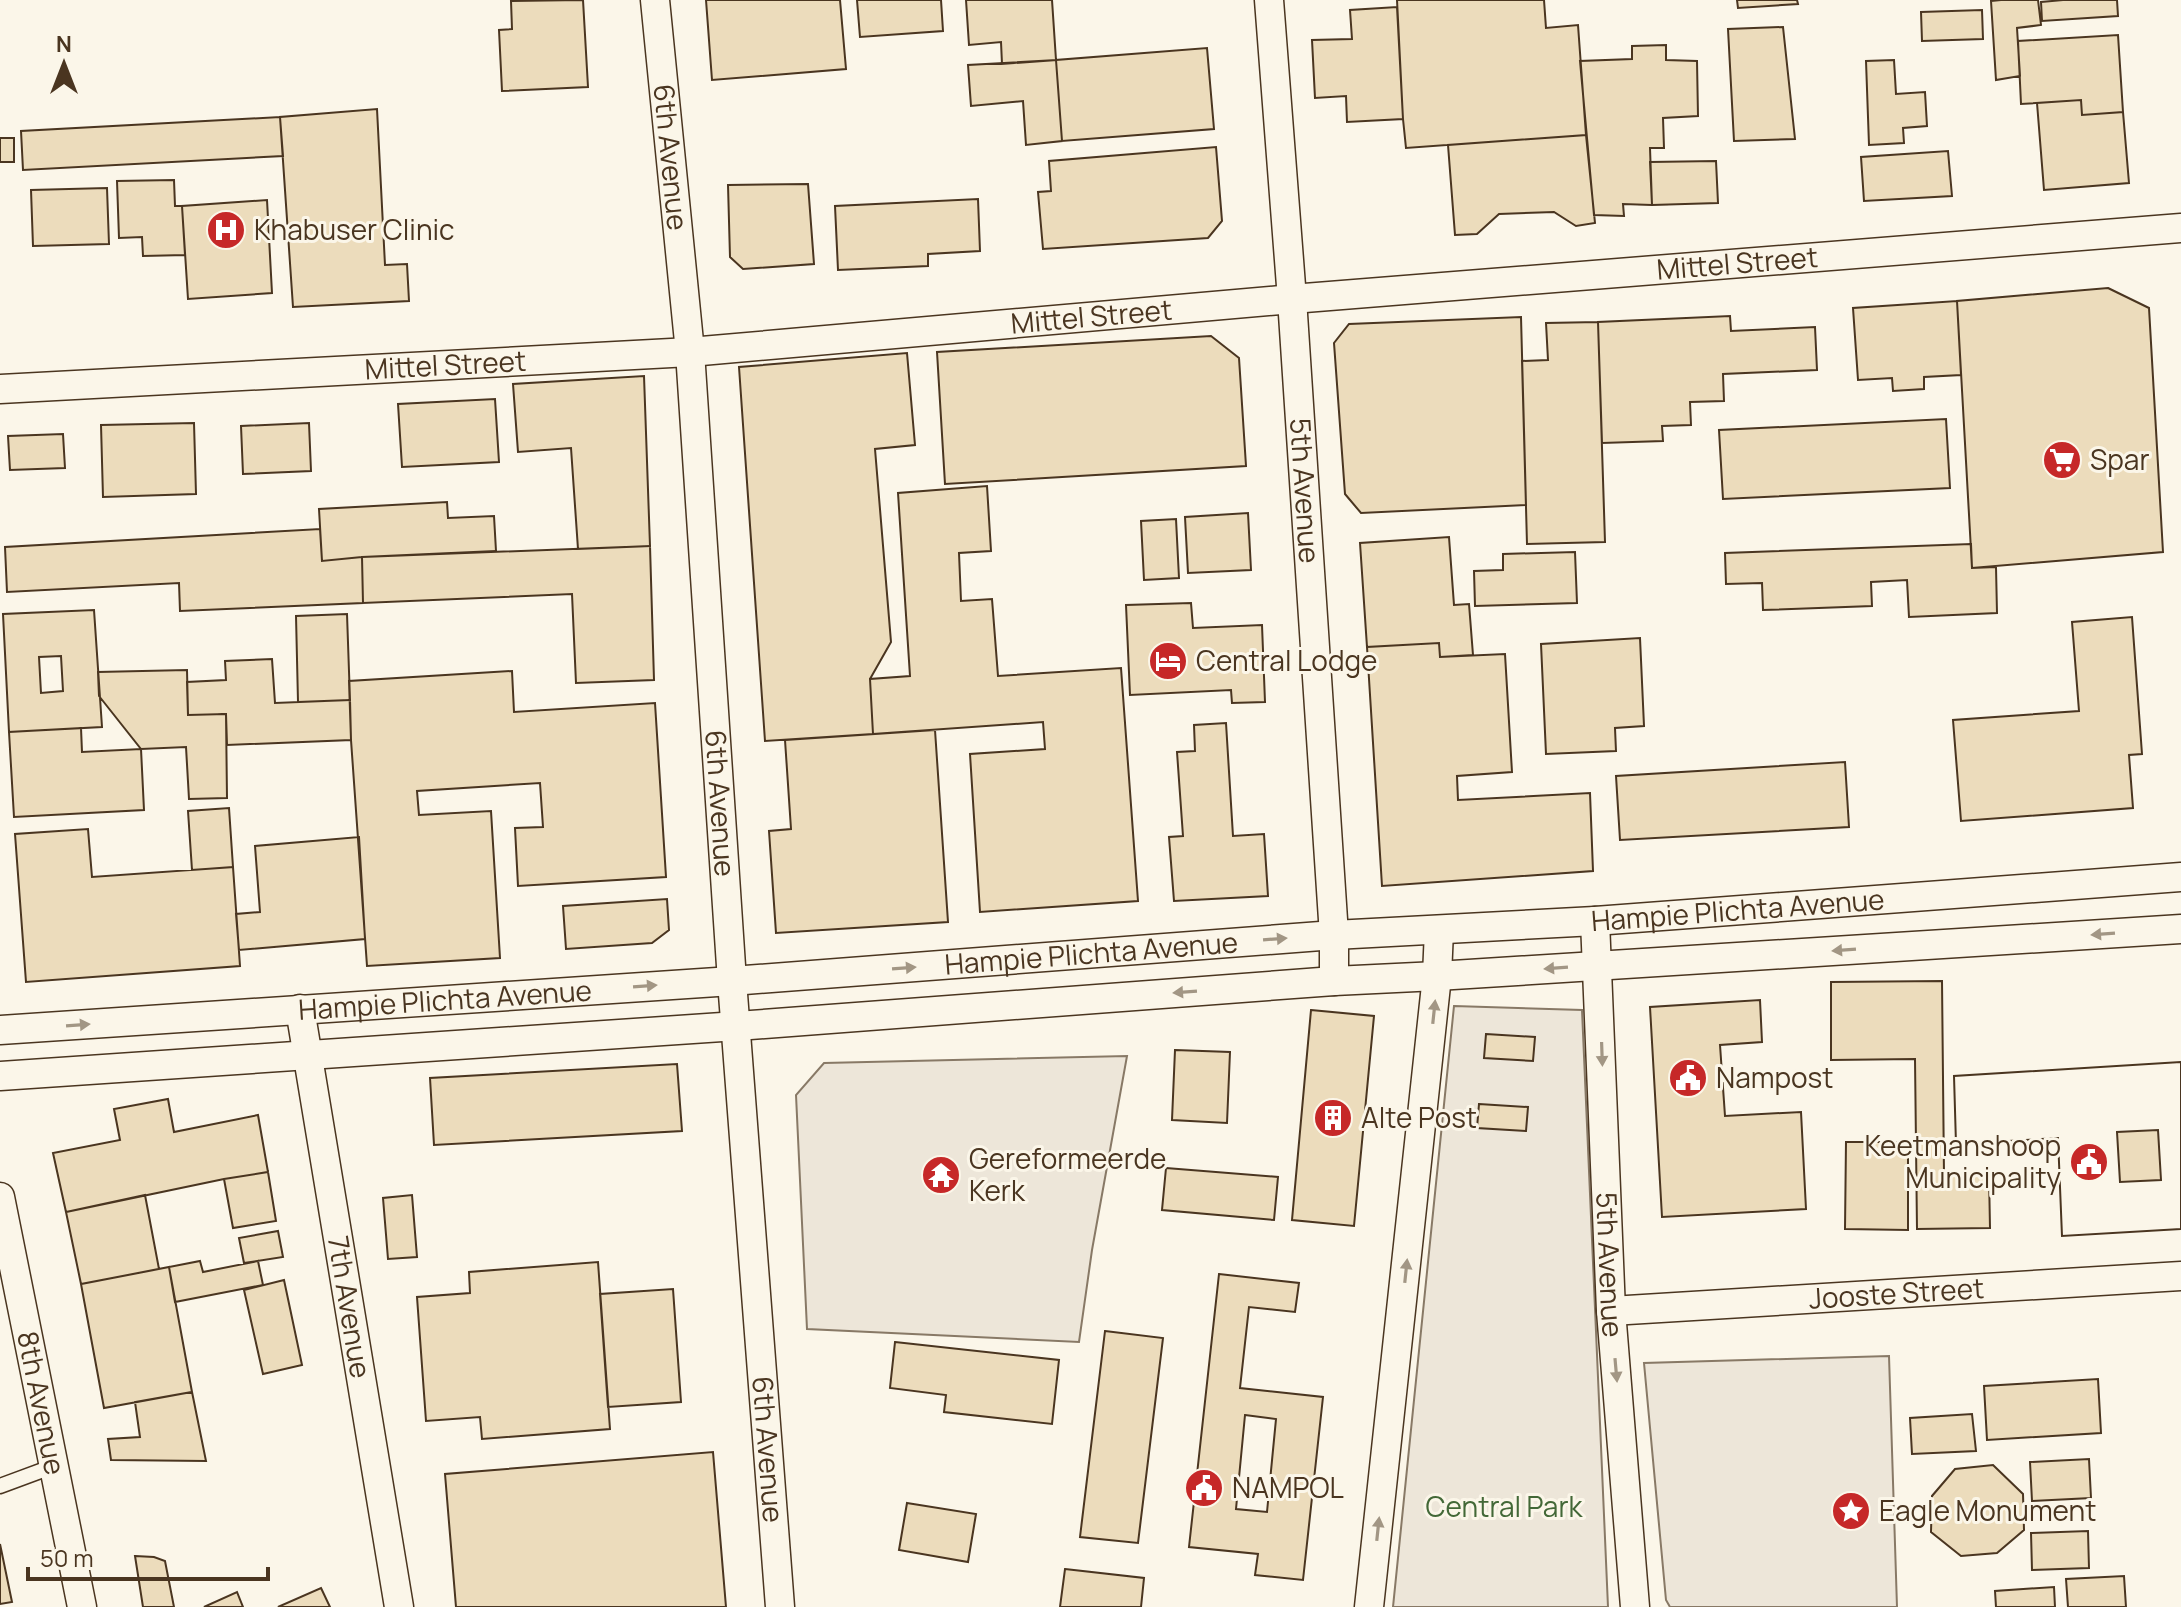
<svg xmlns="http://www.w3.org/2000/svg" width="2181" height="1607" font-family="Manrope,sans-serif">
<rect width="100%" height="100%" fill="#fbf6e9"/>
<path fill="#ede6d9" stroke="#887966" stroke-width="2" d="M 1454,1006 L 1582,1010 L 1608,1607 L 1393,1607 Z
M 1127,1056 L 1092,1250 L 1079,1342 L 807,1329 L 796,1095 L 824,1063 Z
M 1889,1356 L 1897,1607 L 1670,1607 L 1666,1600 L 1644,1363 Z"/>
<path fill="#ecdcbc" stroke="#4a3520" stroke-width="2" fill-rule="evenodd" d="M 583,0 L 588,87 L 502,91 L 499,30 L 512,29 L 511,1 Z
M 706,0 L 840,0 L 846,69 L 712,80 Z
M 857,0 L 941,0 L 943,31 L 860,37 Z
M 966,0 L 1052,0 L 1056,60 L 1002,64 L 1001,42 L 969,45 Z
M 1397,0 L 1544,0 L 1546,28 L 1578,25 L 1586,135 L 1406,148 L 1403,119 Z
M 1737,0 L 1797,0 L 1798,4 L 1738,8 Z
M 2001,0 L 2038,0 L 2041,25 L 2017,28 L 2020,76 L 1996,80 L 1991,1 Z
M 2063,0 L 2117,0 L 2118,16 L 2042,21 L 2041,2 Z
M 1397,7 L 1403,119 L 1347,122 L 1346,96 L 1315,98 L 1312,40 L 1352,39 L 1350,10 Z
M 1982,10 L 1983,39 L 1922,41 L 1921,12 Z
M 1783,27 L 1795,139 L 1734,141 L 1728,29 Z
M 2118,35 L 2123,112 L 2082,115 L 2081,100 L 2021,104 L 2018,41 Z
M 1666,45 L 1666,60 L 1697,61 L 1698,116 L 1663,118 L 1664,148 L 1650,148 L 1652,205 L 1623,204 L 1624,216 L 1594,215 L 1580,61 L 1632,59 L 1632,46 Z
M 1207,48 L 1214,129 L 1062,141 L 1056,60 Z
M 1056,60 L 1062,141 L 1026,145 L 1023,101 L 971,106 L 968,65 Z
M 1894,60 L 1896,94 L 1925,92 L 1927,126 L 1903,128 L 1904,143 L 1869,145 L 1866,61 Z
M 2081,100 L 2082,115 L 2123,112 L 2129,183 L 2044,190 L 2037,103 Z
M 377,109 L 385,265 L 407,264 L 409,301 L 293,307 L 280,117 Z
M 280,117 L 283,156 L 23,170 L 21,131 Z
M 1586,135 L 1595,223 L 1576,226 L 1554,212 L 1499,214 L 1477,234 L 1455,235 L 1448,145 Z
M 0,138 L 14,138 L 14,162 L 0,162 Z
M 1216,147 L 1222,221 L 1208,238 L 1043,249 L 1038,192 L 1051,191 L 1049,161 Z
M 1948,151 L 1952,196 L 1864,201 L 1861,157 Z
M 1716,161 L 1718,203 L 1652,205 L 1650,162 Z
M 174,180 L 175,206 L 182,206 L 185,255 L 143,256 L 142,237 L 119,238 L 117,181 Z
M 808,184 L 814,264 L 743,269 L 730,257 L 728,185 Z
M 107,188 L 109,244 L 33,246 L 31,190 Z
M 978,199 L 980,251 L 928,254 L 928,266 L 838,270 L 835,206 Z
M 267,200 L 272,293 L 188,299 L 182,206 Z
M 2108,288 L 2149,308 L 2163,552 L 1972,568 L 1957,301 Z
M 1957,301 L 1961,375 L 1924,377 L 1924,389 L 1893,391 L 1892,378 L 1858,380 L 1853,308 Z
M 1730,316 L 1731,331 L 1815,327 L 1817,370 L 1723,374 L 1724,401 L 1690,402 L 1691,425 L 1662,426 L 1663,441 L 1602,443 L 1598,322 Z
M 1521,317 L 1526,505 L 1361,513 L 1345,494 L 1334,343 L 1349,324 Z
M 1598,322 L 1605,542 L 1527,544 L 1522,361 L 1548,360 L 1546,323 Z
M 1211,336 L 1239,358 L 1246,466 L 945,484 L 937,352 Z
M 907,353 L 915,445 L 875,449 L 891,642 L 870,679 L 873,734 L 765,741 L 739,367 Z
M 644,376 L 650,546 L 578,549 L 571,448 L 518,452 L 513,384 Z
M 495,399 L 499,462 L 402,467 L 398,404 Z
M 1946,419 L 1950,488 L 1723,499 L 1719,430 Z
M 194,423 L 196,494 L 103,497 L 101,425 Z
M 309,423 L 311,471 L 243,474 L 241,426 Z
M 63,434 L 65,468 L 10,470 L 8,436 Z
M 987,486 L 991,551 L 959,553 L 961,601 L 992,599 L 998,676 L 1121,668 L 1138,901 L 980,912 L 970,754 L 1045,749 L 1043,722 L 873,734 L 870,679 L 910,676 L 898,493 Z
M 447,502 L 448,518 L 494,516 L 496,551 L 362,557 L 322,561 L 319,509 Z
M 1248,513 L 1251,570 L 1188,573 L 1185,517 Z
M 1176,519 L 1179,578 L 1144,580 L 1141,521 Z
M 320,529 L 322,561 L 362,557 L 363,603 L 180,611 L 179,583 L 7,592 L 5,547 Z
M 1449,537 L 1454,605 L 1469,604 L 1473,655 L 1440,657 L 1439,643 L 1367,647 L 1360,543 Z
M 1971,544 L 1972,568 L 1996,567 L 1997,613 L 1909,617 L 1907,580 L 1871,582 L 1872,606 L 1763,610 L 1762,583 L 1726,584 L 1725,553 Z
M 650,546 L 654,680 L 576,683 L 572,594 L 363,603 L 362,557 Z
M 1575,552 L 1577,603 L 1475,606 L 1474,571 L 1503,570 L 1503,554 Z
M 1191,603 L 1193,628 L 1262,625 L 1265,702 L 1232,703 L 1231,690 L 1130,695 L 1126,605 Z
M 94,610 L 102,727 L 9,732 L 3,614 ZM 61,656 L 63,691 L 41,693 L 39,657 Z
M 347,614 L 350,700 L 298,702 L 296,616 Z
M 2132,617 L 2142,754 L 2129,755 L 2133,808 L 1961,821 L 1953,720 L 2079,711 L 2072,622 Z
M 1640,638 L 1644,726 L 1615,728 L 1616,751 L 1546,754 L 1541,644 Z
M 1439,643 L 1440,657 L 1505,654 L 1512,772 L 1457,776 L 1458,800 L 1590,793 L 1593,871 L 1382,886 L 1367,647 Z
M 272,659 L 275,703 L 350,700 L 351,740 L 227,745 L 226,714 L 188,715 L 187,682 L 226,680 L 225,661 Z
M 187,670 L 188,715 L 226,714 L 227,798 L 189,799 L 186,747 L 141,749 L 99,696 L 98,672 Z
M 512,671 L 514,712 L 655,703 L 666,877 L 518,886 L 515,828 L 543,827 L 540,783 L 417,791 L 419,815 L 491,811 L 500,958 L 367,966 L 351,740 L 349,681 Z
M 1226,723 L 1233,836 L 1264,834 L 1268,896 L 1174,901 L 1169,837 L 1183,836 L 1177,752 L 1195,751 L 1194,725 Z
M 81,728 L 82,752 L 141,749 L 144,810 L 14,817 L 9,732 Z
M 935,730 L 948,922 L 776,933 L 769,831 L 791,829 L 785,740 Z
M 1845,762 L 1849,827 L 1620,840 L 1616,776 Z
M 229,808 L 233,867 L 192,870 L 188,811 Z
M 88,829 L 92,877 L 233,867 L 240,966 L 26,982 L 15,834 Z
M 359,837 L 365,939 L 239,950 L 236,914 L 260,912 L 255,846 Z
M 667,899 L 669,930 L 652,943 L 566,949 L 563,906 Z
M 1942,981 L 1944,1175 L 1989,1175 L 1990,1228 L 1917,1229 L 1915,1059 L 1831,1060 L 1831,982 Z
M 1760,1000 L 1762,1042 L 1720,1045 L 1725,1116 L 1801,1112 L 1806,1209 L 1662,1217 L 1650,1007 Z
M 1311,1010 L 1374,1016 L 1354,1226 L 1292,1220 Z
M 1486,1034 L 1535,1037 L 1533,1061 L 1484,1058 Z
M 1175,1050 L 1230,1052 L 1227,1123 L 1172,1120 Z
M 2181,1062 L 2181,1229 L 2062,1236 L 2058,1138 L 1956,1144 L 1954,1076 ZM 2158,1130 L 2161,1180 L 2120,1182 L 2117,1132 Z
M 2181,1062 L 2181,1229 L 2062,1236 L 2058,1138 L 1956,1144 L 1954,1076 Z
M 677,1064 L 682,1131 L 434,1145 L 430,1078 Z
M 168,1099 L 174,1132 L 258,1115 L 268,1172 L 224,1179 L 66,1212 L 53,1153 L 120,1140 L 114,1109 Z
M 1479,1104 L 1528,1107 L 1526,1131 L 1477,1128 Z
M 1846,1142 L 1908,1142 L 1908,1230 L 1845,1229 Z
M 1166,1168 L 1278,1177 L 1274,1220 L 1162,1210 Z
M 268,1172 L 276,1221 L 233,1228 L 224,1179 Z
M 145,1195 L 159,1269 L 81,1284 L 66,1212 Z
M 412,1195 L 417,1257 L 388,1259 L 383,1198 Z
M 278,1231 L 283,1257 L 244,1263 L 239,1238 Z
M 200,1261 L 203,1272 L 258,1261 L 263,1285 L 175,1302 L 169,1267 Z
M 598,1262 L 610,1429 L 482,1439 L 480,1417 L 426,1421 L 417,1297 L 470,1293 L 469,1272 Z
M 169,1267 L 192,1392 L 104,1408 L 81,1284 Z
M 1219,1274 L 1299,1283 L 1295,1312 L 1249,1307 L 1240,1388 L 1323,1397 L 1303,1580 L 1255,1575 L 1258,1554 L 1189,1547 ZM 1245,1415 L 1276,1419 L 1267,1512 L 1236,1509 Z
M 284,1280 L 302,1365 L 263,1374 L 244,1290 Z
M 673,1289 L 681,1402 L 608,1407 L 600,1294 Z
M 1105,1331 L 1163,1338 L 1138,1543 L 1080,1537 Z
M 895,1342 L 1059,1360 L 1052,1424 L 944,1412 L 946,1395 L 890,1388 Z
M 2098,1379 L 2101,1433 L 1987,1440 L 1984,1386 Z
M 192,1392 L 206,1461 L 111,1460 L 108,1439 L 140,1437 L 135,1402 Z
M 1972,1414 L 1976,1451 L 1912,1454 L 1910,1418 Z
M 713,1452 L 726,1607 L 456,1607 L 445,1474 Z
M 2089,1459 L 2091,1498 L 2032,1501 L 2030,1462 Z
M 1993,1465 L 2023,1494 L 2024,1530 L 1997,1553 L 1961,1556 L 1931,1532 L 1932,1496 L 1955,1469 Z
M 907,1503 L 976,1514 L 968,1562 L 899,1550 Z
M 2088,1531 L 2089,1568 L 2032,1570 L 2031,1533 Z
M 0,1544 L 12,1602 L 0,1604 Z
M 135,1556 L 154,1557 L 165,1561 L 174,1607 L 143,1607 Z
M 1065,1569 L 1144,1578 L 1141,1607 L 1060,1607 Z
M 2124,1576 L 2126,1607 L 2068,1607 L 2066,1579 Z
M 2054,1587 L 2055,1607 L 1996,1607 L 1995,1591 Z
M 321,1588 L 330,1607 L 278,1607 Z
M 237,1592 L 243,1607 L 204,1607 Z"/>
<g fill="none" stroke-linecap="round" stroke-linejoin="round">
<g stroke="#4a3520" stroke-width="17">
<path id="lane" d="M 0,1486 L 54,1466"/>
</g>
<g stroke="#4a3520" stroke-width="31">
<g id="street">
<path id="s1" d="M 655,0 L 690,352 L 732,981 L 780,1607"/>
<path id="s2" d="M 1269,0 L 1292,299 L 1334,935 L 1334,981"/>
<path id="s3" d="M 0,389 L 690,352 L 1292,299 L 2181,228"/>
<path id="s4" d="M 1595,921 L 1611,1311 L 1635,1607"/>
<path id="s5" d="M 300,1009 L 399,1607"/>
<path id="s6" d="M 0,1030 L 732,981 L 1334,935 L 1595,921 L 2181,877"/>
<path d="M 0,1076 L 737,1026 L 1334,981 L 1437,976 L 2181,929"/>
<path id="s7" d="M 0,1197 L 82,1607"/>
<path id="s8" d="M 1611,1311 L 2181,1276"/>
<path d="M 1369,1607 L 1437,976 L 1439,930"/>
</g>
</g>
<use href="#lane" stroke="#fbf6e9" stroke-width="14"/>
<use href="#street" stroke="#fbf6e9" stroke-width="28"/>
</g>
<defs><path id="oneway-solid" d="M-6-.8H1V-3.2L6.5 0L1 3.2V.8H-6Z" transform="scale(2)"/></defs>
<g fill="#a29684">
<use href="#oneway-solid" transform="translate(2103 934) rotate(176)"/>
<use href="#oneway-solid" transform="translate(1275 939) rotate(-4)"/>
<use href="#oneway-solid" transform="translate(1844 950) rotate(176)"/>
<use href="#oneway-solid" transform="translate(904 968) rotate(-4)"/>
<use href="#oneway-solid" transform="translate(1556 968) rotate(176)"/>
<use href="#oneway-solid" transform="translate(645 986) rotate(-4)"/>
<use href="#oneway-solid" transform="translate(1185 992) rotate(176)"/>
<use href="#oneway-solid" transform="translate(1434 1012) rotate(-84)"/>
<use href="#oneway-solid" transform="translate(78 1025) rotate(-4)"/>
<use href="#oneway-solid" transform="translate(1602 1054) rotate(88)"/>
<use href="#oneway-solid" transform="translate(1406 1271) rotate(-84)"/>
<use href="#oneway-solid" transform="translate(1616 1370) rotate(85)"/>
<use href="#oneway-solid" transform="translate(1378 1529) rotate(-84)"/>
</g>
<defs>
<g id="hospital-disc" transform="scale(2)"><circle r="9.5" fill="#c62828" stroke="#fbf6e9"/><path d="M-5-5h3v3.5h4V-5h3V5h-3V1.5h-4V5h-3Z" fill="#fff"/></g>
<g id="supermarket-disc" transform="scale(2)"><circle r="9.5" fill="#c62828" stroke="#fbf6e9"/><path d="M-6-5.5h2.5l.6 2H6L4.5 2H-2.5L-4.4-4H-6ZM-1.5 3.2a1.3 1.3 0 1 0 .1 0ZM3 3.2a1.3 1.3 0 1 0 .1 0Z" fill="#fff"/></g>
<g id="hotel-disc" transform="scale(2)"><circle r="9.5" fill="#c62828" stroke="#fbf6e9"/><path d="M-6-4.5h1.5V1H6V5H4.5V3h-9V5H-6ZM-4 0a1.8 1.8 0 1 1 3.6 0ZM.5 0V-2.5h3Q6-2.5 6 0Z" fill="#fff"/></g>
<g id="civic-disc" transform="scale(2)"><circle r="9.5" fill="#c62828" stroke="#fbf6e9"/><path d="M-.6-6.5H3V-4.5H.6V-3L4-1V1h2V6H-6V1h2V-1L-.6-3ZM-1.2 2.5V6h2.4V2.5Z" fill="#fff"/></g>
<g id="building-disc" transform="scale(2)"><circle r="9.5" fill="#c62828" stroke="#fbf6e9"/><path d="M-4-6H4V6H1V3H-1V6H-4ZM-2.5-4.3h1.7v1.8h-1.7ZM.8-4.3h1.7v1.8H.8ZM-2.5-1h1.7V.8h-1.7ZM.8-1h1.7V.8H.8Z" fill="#fff"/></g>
<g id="temple-disc" transform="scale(2)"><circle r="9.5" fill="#c62828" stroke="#fbf6e9"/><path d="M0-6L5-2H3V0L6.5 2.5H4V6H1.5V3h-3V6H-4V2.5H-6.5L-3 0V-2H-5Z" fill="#fff"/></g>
<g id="sight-disc" transform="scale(2)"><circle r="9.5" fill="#c62828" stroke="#fbf6e9"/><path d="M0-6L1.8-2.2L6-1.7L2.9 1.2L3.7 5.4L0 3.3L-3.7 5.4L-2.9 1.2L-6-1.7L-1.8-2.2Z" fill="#fff"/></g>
</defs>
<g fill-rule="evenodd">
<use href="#hospital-disc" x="226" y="230"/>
<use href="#supermarket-disc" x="2062" y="460"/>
<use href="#hotel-disc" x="1168" y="661"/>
<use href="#civic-disc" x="1688" y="1078"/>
<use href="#building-disc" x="1333" y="1118"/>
<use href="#civic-disc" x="2089" y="1162"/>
<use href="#temple-disc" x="941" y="1175"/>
<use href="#civic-disc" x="1204" y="1488"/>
<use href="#sight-disc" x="1851" y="1511"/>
</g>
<g text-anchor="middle" stroke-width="6" stroke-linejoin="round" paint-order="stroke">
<g font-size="28" fill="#4a3520" stroke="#fbf6e9">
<text dy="10" stroke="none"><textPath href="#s1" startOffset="158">6th Avenue</textPath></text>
<text dy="10" stroke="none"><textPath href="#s3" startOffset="1742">Mittel Street</textPath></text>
<text dy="10" stroke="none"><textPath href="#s3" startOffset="1094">Mittel Street</textPath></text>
<text dy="10" stroke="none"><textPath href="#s3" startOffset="446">Mittel Street</textPath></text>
<text dy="10" stroke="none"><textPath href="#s2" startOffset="492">5th Avenue</textPath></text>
<text dy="10" stroke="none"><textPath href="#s1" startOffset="806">6th Avenue</textPath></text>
<text dy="10" stroke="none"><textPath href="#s6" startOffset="1742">Hampie Plichta Avenue</textPath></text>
<text dy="10" stroke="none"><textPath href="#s6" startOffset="1094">Hampie Plichta Avenue</textPath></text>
<text dy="10" stroke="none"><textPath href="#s6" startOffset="446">Hampie Plichta Avenue</textPath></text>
<text dy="10" stroke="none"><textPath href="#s4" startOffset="344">5th Avenue</textPath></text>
<text dy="10" stroke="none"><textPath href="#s8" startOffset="286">Jooste Street</textPath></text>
<text dy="10" stroke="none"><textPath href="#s5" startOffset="302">7th Avenue</textPath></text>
<text dy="10" stroke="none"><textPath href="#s7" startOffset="210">8th Avenue</textPath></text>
<text dy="10" stroke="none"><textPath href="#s1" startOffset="1454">6th Avenue</textPath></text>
</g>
<g font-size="28" fill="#4a3520" stroke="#fbf6e9" text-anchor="start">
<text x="254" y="240">Khabuser Clinic</text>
<text x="2090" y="470">Spar</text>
<text x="1196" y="671">Central Lodge</text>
<text x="1716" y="1088">Nampost</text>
<text x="1361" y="1128">Alte Post</text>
<text x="2061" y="1156" text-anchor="end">Keetmanshoop<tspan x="2061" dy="32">Municipality</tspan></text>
<text x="969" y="1169">Gereformeerde<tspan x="969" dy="32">Kerk</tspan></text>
<text x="1232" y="1498">NAMPOL</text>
<text x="1879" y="1521">Eagle Monument</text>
</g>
<g font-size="28" fill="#436837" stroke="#fbf6e9">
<text x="1504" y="1517">Central Park</text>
</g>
</g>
<g transform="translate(64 64)" stroke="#fbf6e9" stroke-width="6" paint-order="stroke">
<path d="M0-6L14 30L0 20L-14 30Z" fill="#4a3520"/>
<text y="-12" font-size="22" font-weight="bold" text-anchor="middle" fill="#4a3520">N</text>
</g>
<path d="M28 1567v12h240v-12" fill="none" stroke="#4a3520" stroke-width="4"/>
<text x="40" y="1567" font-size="24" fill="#4a3520" stroke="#fbf6e9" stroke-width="6" paint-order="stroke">50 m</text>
</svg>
